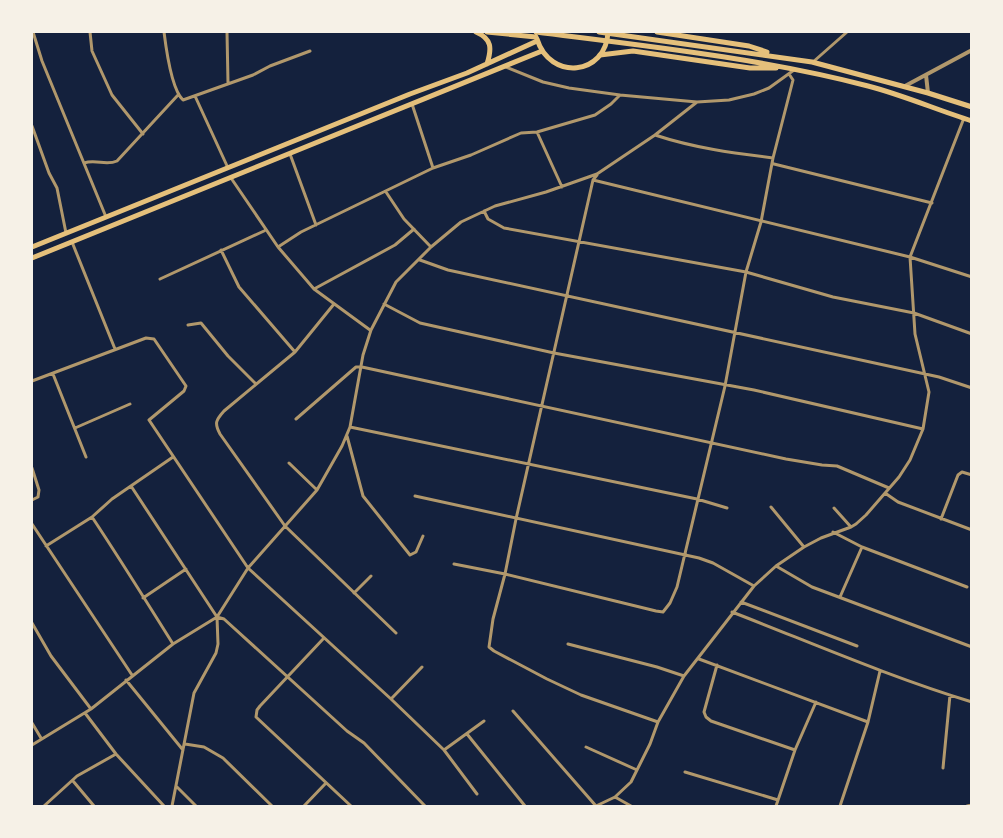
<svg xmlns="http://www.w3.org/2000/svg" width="1003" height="838" font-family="Cabin,sans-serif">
<rect width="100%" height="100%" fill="#14213d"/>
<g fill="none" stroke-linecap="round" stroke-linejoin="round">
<path stroke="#b1986c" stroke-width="3" d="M 33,32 L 42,61 L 106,217
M 90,32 L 92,51 L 112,95 L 143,134
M 164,32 C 166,48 171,89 183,100 L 253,75 L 270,66 L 310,51
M 227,32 L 228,83
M 813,62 L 847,32
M 506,67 L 543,82 L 569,88 L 620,95
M 195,96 L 228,168
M 412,104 L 433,168
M 32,126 L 49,173 L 57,188 L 66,233
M 537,132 L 562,187
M 655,135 C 694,148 733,153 773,158
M 290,154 L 316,225
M 84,163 C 96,159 106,166 117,161 L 178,95
M 774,164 L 932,203
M 597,175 L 593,180 L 516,519 L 505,574 L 493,619 L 489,647 L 494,651 L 547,679 L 581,695 L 658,722
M 231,178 L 278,247 L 314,289 L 370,330
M 593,180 L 910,257 L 972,277
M 386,192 L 404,219 L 431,247
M 484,211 L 488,219 L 504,228 L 746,272 L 833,297 L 914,313 L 972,334
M 72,242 L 115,349
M 278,247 L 301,232 L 433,168 L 471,155 L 521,133 L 537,132 L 595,115 L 611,104 L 620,95 L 697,102
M 221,250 L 239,287 L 295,352
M 420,260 L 448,270 L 939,377 L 972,388
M 160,279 L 264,231
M 314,289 L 395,245 L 414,229
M 334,304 L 295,352 L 224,411 C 216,420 214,423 220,434 L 285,526 L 396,633
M 384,304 L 420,323 L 554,353 L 754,390 L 923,429
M 188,325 L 201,323 L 228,356 L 255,383
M 53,374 L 86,457
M 32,381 L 146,338 L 154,339 L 186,386 L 184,391 L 149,420 L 248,568 L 391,699 L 444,750 L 477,794
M 296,419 L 356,367 L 362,367 L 786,459 L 822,465 L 837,466 L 889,488
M 350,427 L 697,499 L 727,508
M 75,428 L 130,404
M 347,436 L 363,496 L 410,555 L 416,552 L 423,536
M 289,463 L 317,490
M 32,468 L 39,490 L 38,497 L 32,500
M 131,486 L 217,617 L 218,644 L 216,653 L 194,693 L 172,806
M 885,493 L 898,502 L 972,530
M 415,496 L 699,558 L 713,563 L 754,586
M 771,507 L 804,547
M 834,508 L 851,527
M 92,517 C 120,559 146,601 173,644
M 941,519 L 958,475 L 962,472 L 972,475
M 32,524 L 132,675
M 833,532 L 862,547 L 967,587
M 46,546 L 92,517 L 112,499 L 173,457
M 454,564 L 505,574 L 656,611 L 663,612 L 670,603 L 677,587 L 725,386 L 746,272 L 761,222 L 773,158 L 793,80 L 789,74
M 776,566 L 812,587 L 972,647
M 354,593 L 371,576
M 840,597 L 862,547
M 143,598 L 186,569
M 741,602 L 857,646
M 732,612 C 812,643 890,677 972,702
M 217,617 L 224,619 L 347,731 L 364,743 L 425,806
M 32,623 L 51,656 L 91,709
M 324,638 L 260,706 L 257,710 L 256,717 L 351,806
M 568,644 L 657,667 L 684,676
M 699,659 L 868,722
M 717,665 L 704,712 L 706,717 L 711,721 L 795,750
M 126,680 L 183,750
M 391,699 L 422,667
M 513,711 L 596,806
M 85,713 L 116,754 L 164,806
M 32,723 L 41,738
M 467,734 L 525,806
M 185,744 L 204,747 L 223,758 L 272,806
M 32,745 L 91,709 L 173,644 L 217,617 L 248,568 L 317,490 L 342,446 L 350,427 L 363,355 L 371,330 L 396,282 L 431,247 L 461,222 L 495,206 L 546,192 L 597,174 L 655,135 L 697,102 L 729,100 L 754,94 L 769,88 L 794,70
M 586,747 L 637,770
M 444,750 L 484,721
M 943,768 L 950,695
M 685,772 L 778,800
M 73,781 L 94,806
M 177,787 L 196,806
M 615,797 L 631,806
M 44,806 L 77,776 L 116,754
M 304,806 L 326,783
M 596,806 L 615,797 L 631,782 L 650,744 L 658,722 L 684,676 L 754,586 L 776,566 L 804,547 L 821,538 L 851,527 L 856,524 L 866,515 L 899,477 L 910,460 L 923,429 L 929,392 L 915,334 L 910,257 L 964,118
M 776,806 L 795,750 L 816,702
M 840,806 L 868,722 L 880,671
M 967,806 L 972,805"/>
<path stroke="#b1986c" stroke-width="4" d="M 926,75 L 928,93
M 905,86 L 972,50"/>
<path stroke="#e5c07b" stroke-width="5" d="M 476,32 C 492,39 492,48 487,64
M 537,39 C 550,81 606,76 608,32
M 32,247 L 410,94 L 467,73 L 537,41
M 32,258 L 542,51"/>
<path stroke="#e5c07b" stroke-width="5" d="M 487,32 L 536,37
M 536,32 C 647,46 760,58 868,86 C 903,95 937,110 972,121
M 599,32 L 812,62 L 928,93 L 972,107
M 657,32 L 749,46 L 767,52
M 600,55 L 633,51 L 750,68 L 776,68"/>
</g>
<rect width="1003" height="838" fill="none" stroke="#f6f1e7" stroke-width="66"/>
</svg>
